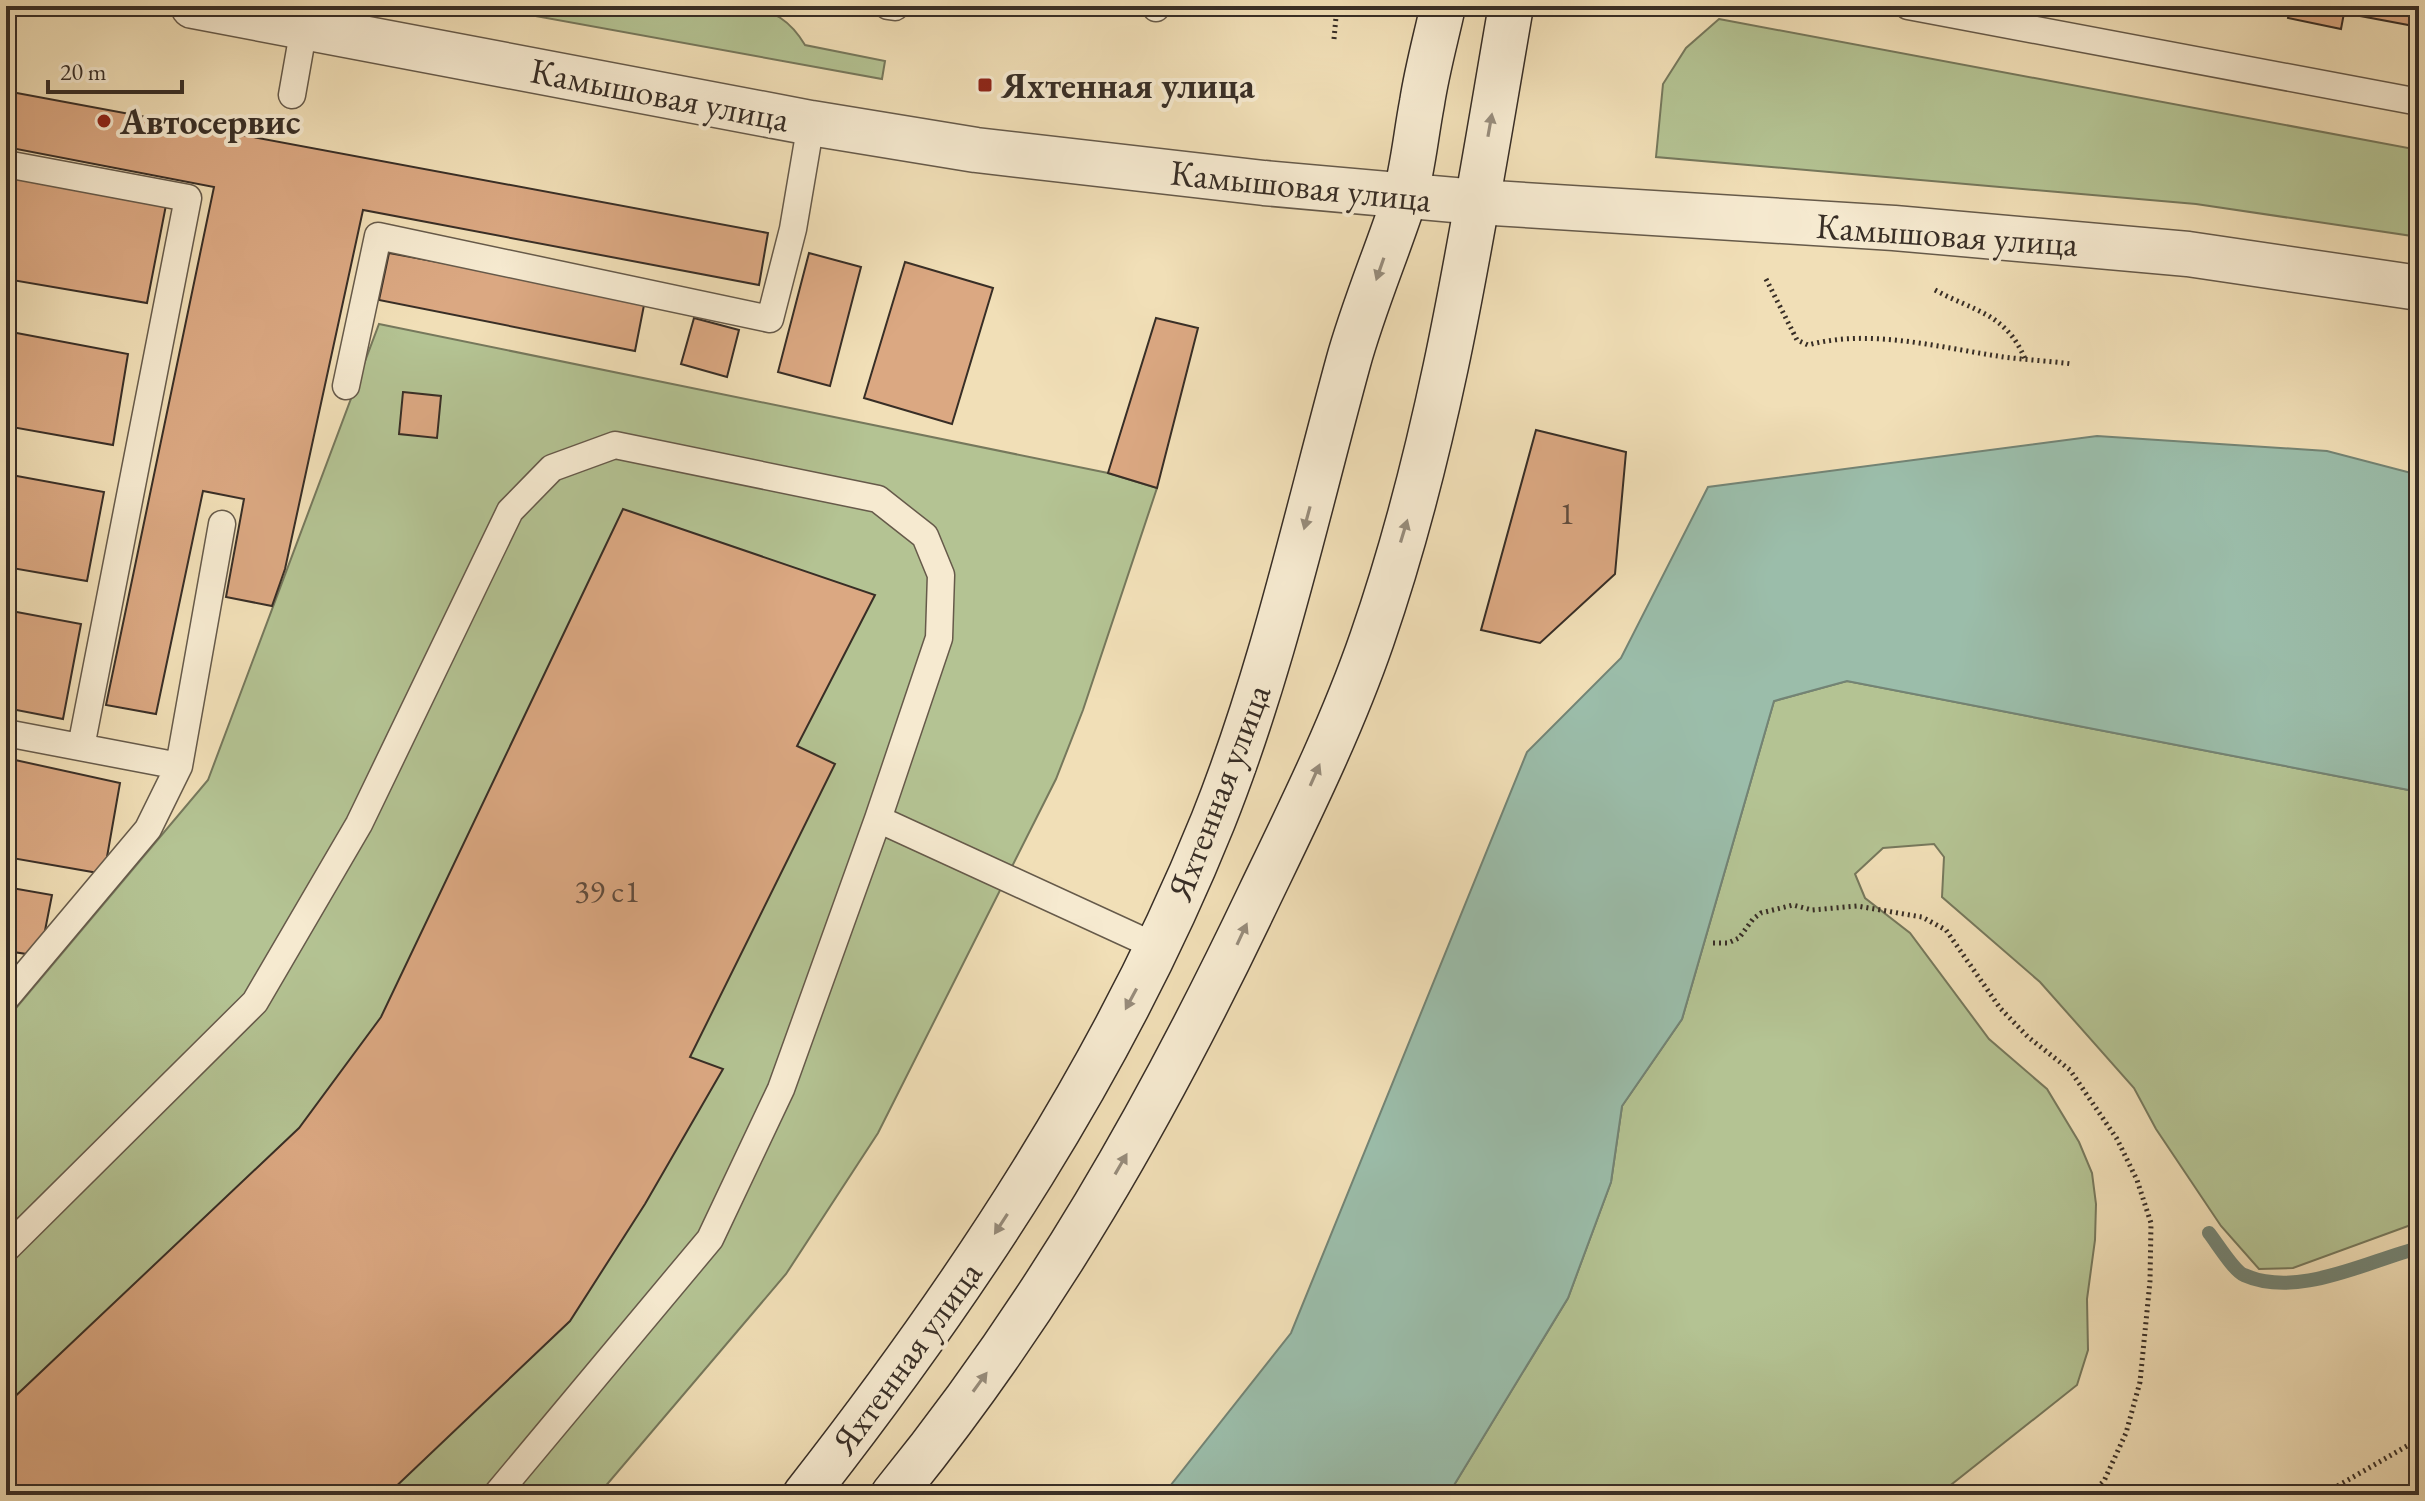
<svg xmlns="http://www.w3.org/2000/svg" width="2425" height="1501" font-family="'EB Garamond',serif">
<rect width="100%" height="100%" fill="#f1dfb7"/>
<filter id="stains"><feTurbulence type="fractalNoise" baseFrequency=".0025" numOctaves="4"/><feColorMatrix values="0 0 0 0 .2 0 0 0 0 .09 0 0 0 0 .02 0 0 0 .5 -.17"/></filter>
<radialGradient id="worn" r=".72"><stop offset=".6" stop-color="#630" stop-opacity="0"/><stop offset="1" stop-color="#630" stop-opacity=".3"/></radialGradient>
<path fill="#b4c393" stroke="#76785c" stroke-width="2" d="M 480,6 L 747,6 C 774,11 790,20 805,45 L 885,61 L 882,79 Z
M 1719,19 L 2419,150 L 2419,237 L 2196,204 L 1656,157 L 1663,84 L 1686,48 Z
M 379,324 L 1108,473 L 1157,488 L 1083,710 L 1056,779 L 878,1133 L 786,1274 L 598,1495 L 6,1495 L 6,1020 L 208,780 Z
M 1847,681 L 2419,792 L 2419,1222 L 2293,1268 L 2259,1269 L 2221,1226 L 2156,1129 L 2134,1088 L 2040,982 L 1942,897 L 1944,857 L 1934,844 L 1883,848 L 1855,874 L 1865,898 L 1910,933 L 1989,1039 L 2047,1089 L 2079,1142 L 2092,1173 L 2096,1204 L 2095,1240 L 2087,1299 L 2088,1350 L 2077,1385 L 1947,1488 L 1941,1495 L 1448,1495 L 1568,1298 L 1611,1182 L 1622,1106 L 1682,1019 L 1774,701 Z"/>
<path fill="#9bbdaa" stroke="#738475" stroke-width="2" d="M 2097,436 L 2327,451 L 2419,475 L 2419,792 L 1847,681 L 1774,701 L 1682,1019 L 1622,1106 L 1611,1182 L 1568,1298 L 1448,1495 L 1163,1495 L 1291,1333 L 1527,752 L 1621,658 L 1708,487 Z"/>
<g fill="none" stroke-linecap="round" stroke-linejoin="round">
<path stroke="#738475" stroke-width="14" d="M 2209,1233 C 2217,1243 2234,1271 2244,1275 C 2298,1299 2367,1261 2419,1248"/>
</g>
<path fill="#dba882" stroke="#382e26" stroke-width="2" d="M 2290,6 L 2419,6 L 2419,27 L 2344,13 L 2341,29 L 2288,18 Z
M 6,91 L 768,233 L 759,285 L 363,210 L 285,569 L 272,606 L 226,597 L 244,499 L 203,491 L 156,714 L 106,705 L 214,187 L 6,147 Z
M 6,176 L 166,205 L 147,303 L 6,279 Z
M 389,253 L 645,300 L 635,351 L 379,300 Z
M 809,253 L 861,267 L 830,386 L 778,372 Z
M 905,262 L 993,288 L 952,424 L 864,398 Z
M 694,318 L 739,330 L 727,377 L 681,364 Z
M 1156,318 L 1198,328 L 1157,488 L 1108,473 Z
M 6,331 L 128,354 L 113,445 L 6,426 Z
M 403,392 L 441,396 L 437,438 L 399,434 Z
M 1536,430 L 1626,452 L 1615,574 L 1540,643 L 1481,630 Z
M 6,474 L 104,492 L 87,581 L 6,567 Z
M 623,509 L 875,595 L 797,746 L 835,764 L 690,1057 L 723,1069 L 645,1204 L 570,1321 L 387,1495 L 6,1495 L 6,1405 L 299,1128 L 381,1017 Z
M 6,610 L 81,624 L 63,719 L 6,708 Z
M 6,758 L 120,783 L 104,874 L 6,857 Z
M 6,887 L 52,895 L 40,956 L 13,952 L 6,995 Z"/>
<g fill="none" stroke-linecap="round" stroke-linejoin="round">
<g stroke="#665a4a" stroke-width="29">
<path id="service" d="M 888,6 L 895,7
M 1908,6 L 2419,102
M 1156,8 L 1156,6
M 292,95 L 304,27
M 6,164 L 188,198 L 81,747
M 346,386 L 378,236 L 770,319 L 793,229 L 811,123
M 6,733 L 179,766
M 878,819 L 1157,947
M 6,998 L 148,829 L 179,766 L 222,524
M 6,1249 L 255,1002 L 359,824 L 510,511 L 552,468 L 615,445 L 878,499 L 925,536 L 941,575 L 939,638 L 878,819 L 781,1089 L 710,1239 L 496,1495"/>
</g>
<g stroke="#665a4a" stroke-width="47">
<path id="tertiary" d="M 193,6 L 811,123 L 976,150 L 1264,183 L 1477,202 L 1894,228 L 2188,254 L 2419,288"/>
</g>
<g stroke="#382e26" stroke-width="47">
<path id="secondary" d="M 805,1495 C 967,1288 1114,1067 1213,821 C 1272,673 1306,517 1348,363 C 1363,308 1386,255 1404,200 C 1413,169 1416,134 1422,103 C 1427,70 1436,38 1443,6
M 893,1495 C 1045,1308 1157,1111 1260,894 C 1300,811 1342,726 1372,639 C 1443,434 1474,219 1511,6"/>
</g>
<path stroke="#382e26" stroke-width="5" stroke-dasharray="2 4" stroke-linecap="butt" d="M 1334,39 L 1337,6
M 1766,279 L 1797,340 L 1808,345 C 1871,328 1941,348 2004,357 C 2027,360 2050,361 2072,364
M 1935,290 C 1973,311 2006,313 2025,359
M 1713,943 L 1728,943 L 1739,938 L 1753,919 L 1761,913 L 1793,905 L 1812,910 L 1857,906 L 1922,917 L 1946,930 L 2000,1008 L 2028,1037 L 2070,1070 L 2117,1139 L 2137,1180 L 2151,1223 L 2150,1281 L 2140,1382 L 2126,1433 L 2104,1481 L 2089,1495
M 2322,1495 L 2419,1439"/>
<use href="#service" stroke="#f6ead0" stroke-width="26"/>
<use href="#tertiary" stroke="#f6ead0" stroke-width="44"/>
<use href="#secondary" stroke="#f6ead0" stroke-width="44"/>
</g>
<defs><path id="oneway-solid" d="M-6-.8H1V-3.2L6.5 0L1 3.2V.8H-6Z" transform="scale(2)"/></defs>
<g fill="#978c7b">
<use href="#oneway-solid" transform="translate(1490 125) rotate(-80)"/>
<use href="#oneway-solid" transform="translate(1380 269) rotate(109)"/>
<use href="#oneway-solid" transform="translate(1307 518) rotate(105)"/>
<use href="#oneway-solid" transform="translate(1404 531) rotate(-73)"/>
<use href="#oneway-solid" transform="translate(1315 775) rotate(-66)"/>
<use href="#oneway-solid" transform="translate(1242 934) rotate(-65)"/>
<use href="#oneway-solid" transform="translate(1131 999) rotate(118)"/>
<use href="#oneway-solid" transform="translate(1121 1164) rotate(-60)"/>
<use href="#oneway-solid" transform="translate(1001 1224) rotate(123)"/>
<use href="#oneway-solid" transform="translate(980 1382) rotate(-54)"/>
</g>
<g fill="#8f2418" stroke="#f6ead0" stroke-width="3">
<rect x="977" y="77" width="16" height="16" rx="4"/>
<circle cx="104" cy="121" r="8"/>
</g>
<g text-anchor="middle" stroke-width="8" stroke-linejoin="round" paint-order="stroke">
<g font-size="32" fill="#614c3d">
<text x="1567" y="524">1</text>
<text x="607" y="902">39 с1</text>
</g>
<g font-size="36" font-weight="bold" fill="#382e26" stroke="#f6ead0" text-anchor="start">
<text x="1001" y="98">Яхтенная улица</text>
<text x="120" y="134">Автосервис</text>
</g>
<g font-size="36" fill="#382e26" stroke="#f6ead0">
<text transform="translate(660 94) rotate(11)" y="13">Камышовая улица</text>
<text transform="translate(1301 185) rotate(6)" y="13">Камышовая улица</text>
<text transform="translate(1947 234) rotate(4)" y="13">Камышовая улица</text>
<text transform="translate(1218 792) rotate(-69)" y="13">Яхтенная улица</text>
<text transform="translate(906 1357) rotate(-54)" y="13">Яхтенная улица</text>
</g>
</g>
<rect width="2425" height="1501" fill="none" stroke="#f1dfb7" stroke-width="32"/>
<rect x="8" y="8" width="2409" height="1485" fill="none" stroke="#382e26" stroke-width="4"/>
<rect x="16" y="16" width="2393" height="1469" fill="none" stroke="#382e26" stroke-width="2"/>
<path d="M48 80v12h134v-12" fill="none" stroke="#382e26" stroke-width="4"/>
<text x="60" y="80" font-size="24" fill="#382e26" stroke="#f6ead0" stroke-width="6" paint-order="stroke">20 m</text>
<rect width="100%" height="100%" filter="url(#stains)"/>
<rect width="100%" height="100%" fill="url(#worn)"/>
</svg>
